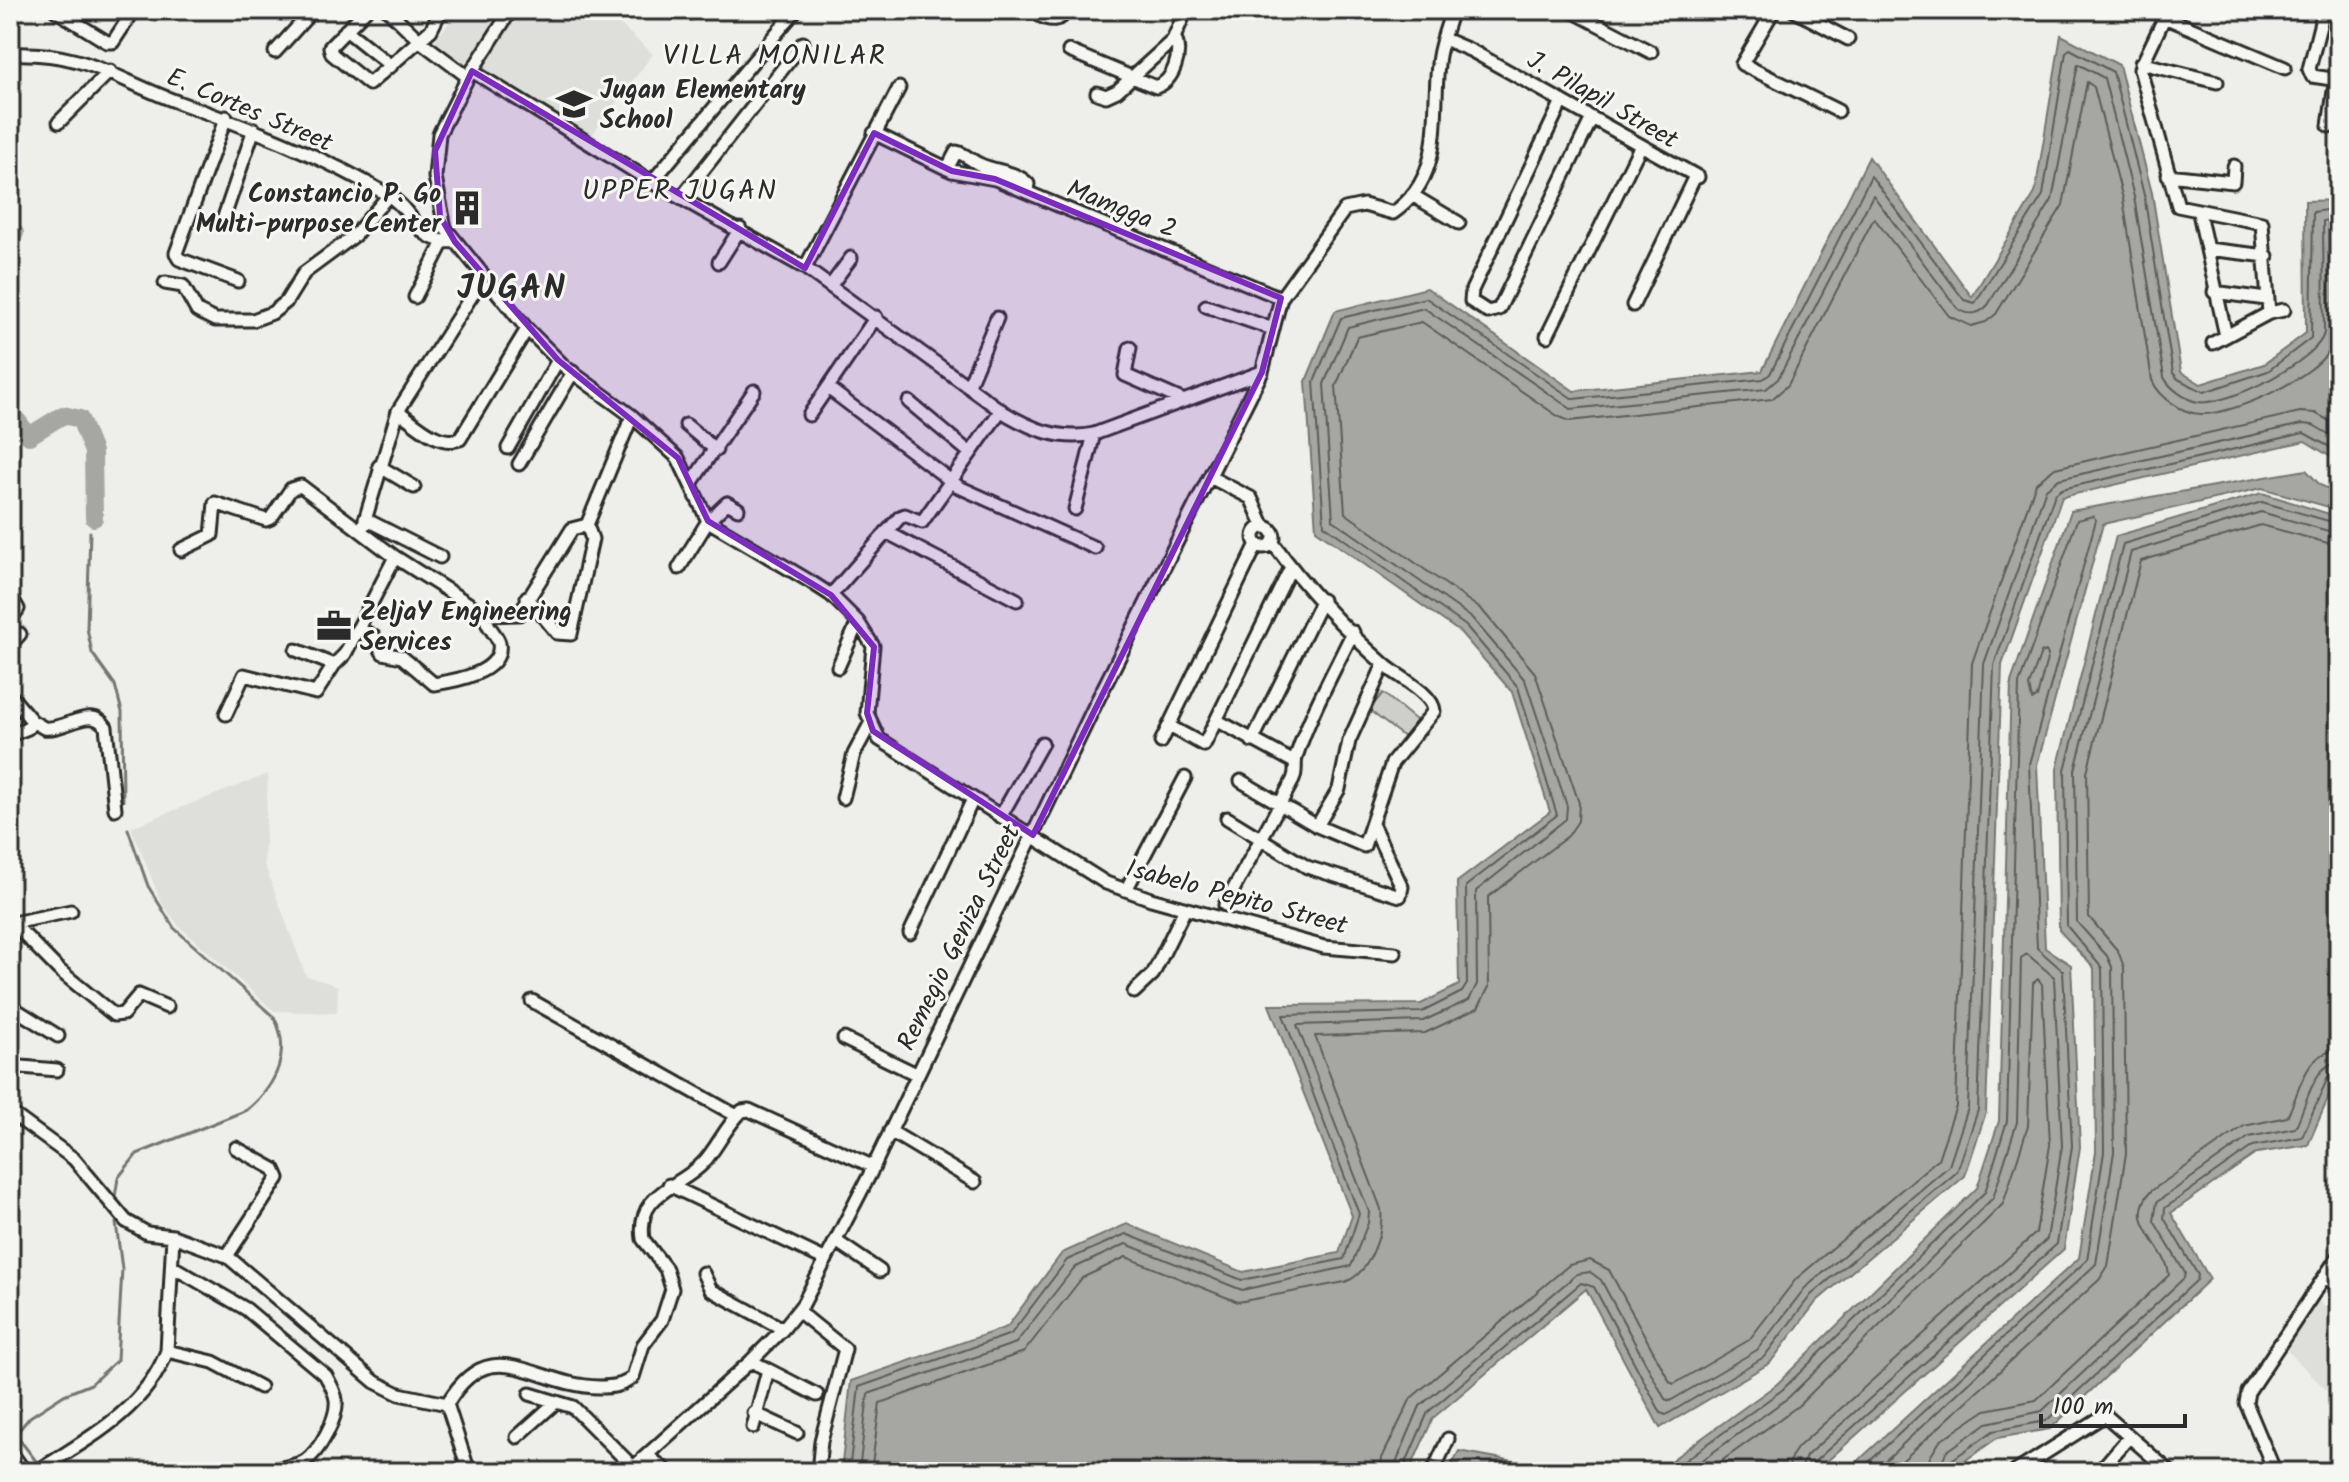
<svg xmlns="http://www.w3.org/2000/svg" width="2349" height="1482" font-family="Kalam,sans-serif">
<rect width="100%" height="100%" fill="#eeeeea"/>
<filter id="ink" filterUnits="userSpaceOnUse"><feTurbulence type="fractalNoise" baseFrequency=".0125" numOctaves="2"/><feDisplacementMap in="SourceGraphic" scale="16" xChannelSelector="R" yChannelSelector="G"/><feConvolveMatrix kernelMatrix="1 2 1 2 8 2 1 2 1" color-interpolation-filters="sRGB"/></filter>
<g filter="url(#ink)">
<path fill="#dededb" d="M 460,10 L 502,10 L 464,69 L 431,45 Z
M 515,10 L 604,10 L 653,54 L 589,139 L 478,70 Z
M 268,774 L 264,863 L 306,976 L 338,986 L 337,1013 L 274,1011 L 180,927 L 162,904 L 131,827 Z
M 2315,1298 L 2339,1320 L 2339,1403 L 2285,1348 Z"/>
<path fill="#cececa" stroke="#7c7c7a" stroke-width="2" d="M 1383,693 L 1417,721 L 1404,737 L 1369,710 Z"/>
<path fill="#a6a6a3" stroke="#757573" stroke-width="2" d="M 2061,35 L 2119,65 L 2152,193 L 2181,372 L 2201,384 L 2264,364 L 2306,333 L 2305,201 L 2339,200 L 2339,462 L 2305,441 L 2062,497 L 2002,665 L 1986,1112 L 1965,1176 L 1817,1301 L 1770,1363 L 1660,1428 L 1586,1289 L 1433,1418 L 1409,1472 L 841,1472 L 851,1381 L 1007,1327 L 1062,1253 L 1127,1224 L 1243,1272 L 1339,1253 L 1352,1216 L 1269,1005 L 1421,1004 L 1459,985 L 1457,882 L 1550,812 L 1512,692 L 1461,633 L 1316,530 L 1306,381 L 1335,311 L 1427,288 L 1574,391 L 1762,371 L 1869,157 L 1972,297 L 2035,193 Z
M 2306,470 L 2320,485 L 2339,494 L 2339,510 L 2262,488 L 2103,524 L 2037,765 L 2045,948 L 2071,965 L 2080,1147 L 2064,1249 L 1815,1472 L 1655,1472 L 1777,1384 L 1977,1188 L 1999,1121 L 2011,682 L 2071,511 Z
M 2262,493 L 2339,517 L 2339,1073 L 2308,1145 L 2257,1153 L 2171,1213 L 2210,1279 L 2050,1429 L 1997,1438 L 1959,1465 L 1955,1472 L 1846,1472 L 2079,1258 L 2096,1152 L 2094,968 L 2059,930 L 2057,769 L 2116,536 Z
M 1459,1451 L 1574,1472 L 1448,1472 Z"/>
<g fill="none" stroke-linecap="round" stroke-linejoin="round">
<path stroke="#5c5c5b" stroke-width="2" d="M 2046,651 L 2048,655 L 2037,697 L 2032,700 L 2029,686 L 2041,653 Z
M 849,1472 L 859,1387 L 1011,1334 L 1067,1260 L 1126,1234 L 1242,1280 L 1344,1259 L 1359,1214 L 1283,1015 L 1422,1012 L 1462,992 L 1467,984 L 1466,886 L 1557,815 L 1518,687 L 1466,626 L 1324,525 L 1314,382 L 1341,318 L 1426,298 L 1573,399 L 1763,379 L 1770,374 L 1871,176 L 1964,300 L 1975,303 L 2043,195 L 2066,52 L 2070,49 L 2113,72 L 2144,195 L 2173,373 L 2178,379 L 2204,392 L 2268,371 L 2311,338 L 2313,212 L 2339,208
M 859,1472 L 868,1394 L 1016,1343 L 1074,1268 L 1126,1244 L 1242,1290 L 1351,1266 L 1368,1223 L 1369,1212 L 1297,1025 L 1423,1021 L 1469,1000 L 1477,984 L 1476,891 L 1566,819 L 1567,806 L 1525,680 L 1472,618 L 1333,520 L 1324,384 L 1348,327 L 1424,308 L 1571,409 L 1766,389 L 1778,379 L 1873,195 L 1957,308 C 1968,316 1979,315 1988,305 L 2052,200 L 2078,64 L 2104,78 L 2134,197 L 2164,377 C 2169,388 2186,400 2198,402 C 2225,407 2318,361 2324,333 L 2323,221 L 2339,218
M 871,1472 L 880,1403 L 1024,1352 L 1082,1278 L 1126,1257 L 1238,1302 L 1345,1282 C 1369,1274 1384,1234 1381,1209 L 1315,1036 L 1425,1033 L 1478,1008 L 1489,987 L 1488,897 L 1568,836 L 1578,821 L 1579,803 L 1535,673 L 1482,610 L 1345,513 L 1336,386 L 1357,337 L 1422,322 L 1556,415 L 1569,421 L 1772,399 L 1788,385 L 1874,218 L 1949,316 L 1971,326 L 1986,322 L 1996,314 L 2063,205 L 2087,82 L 2094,87 L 2123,199 L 2152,380 C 2159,397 2183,414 2201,414 C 2234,415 2320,376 2333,344 C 2342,324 2335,259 2335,234 L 2339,230
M 1380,1472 L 1382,1458 L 1411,1398 L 1569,1265 L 1590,1260 L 1609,1270 L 1670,1382 L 1674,1384 L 1749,1340 L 1796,1279 L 1938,1159 L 1956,1106 L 1972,663 L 2036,483 L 2055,468 L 2300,412 L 2315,413 L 2339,426
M 1392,1472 L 1420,1406 L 1577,1274 L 1590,1272 L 1601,1280 L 1665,1399 L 1670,1401 L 1757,1350 L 1805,1288 L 1949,1166 L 1968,1108 L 1984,664 L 2046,489 L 2059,479 L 2302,424 L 2313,425 L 2339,440
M 1402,1472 L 1428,1412 L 1581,1283 L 1594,1287 L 1661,1413 L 1666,1415 L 1764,1357 L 1811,1295 L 1957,1172 L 1978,1110 L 1994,665 L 2055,494 L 2062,489 L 2304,433 L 2339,452
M 1669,1472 L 1782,1390 L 1985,1192 L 2007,1121 L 2019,684 L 2077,520 L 2093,516 L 2096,520 L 2029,764 L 2037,948 L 2063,971 L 2072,1146 L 2057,1244 L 1813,1463 L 1810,1472
M 1686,1472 L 1789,1397 L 1993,1198 L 2017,1122 L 2021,958 L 2027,954 L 2054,977 L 2062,1146 L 2047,1239 L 1806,1456 L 1800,1472
M 1706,1472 L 1798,1406 L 2003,1204 L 2028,1126 L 2033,983 L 2038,979 L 2042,984 L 2050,1145 L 2036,1233 L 1798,1447 L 1791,1457 L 1788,1472
M 1858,1472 L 2087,1260 L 2104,1152 L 2102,968 L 2067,926 L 2065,770 L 2123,544 L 2262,502 L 2339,524
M 1873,1472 L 2096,1264 L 2114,1152 L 2112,967 L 2107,956 L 2077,922 L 2075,770 L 2131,552 L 2261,512 L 2339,534
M 1890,1472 L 2099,1280 L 2108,1266 L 2126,1153 L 2124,967 L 2118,951 L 2089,917 L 2087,772 L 2141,561 L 2261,525 L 2339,546
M 1927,1472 L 1930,1457 L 1940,1441 L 1986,1410 L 2036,1400 L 2169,1275 C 2167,1245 2123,1224 2151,1191 L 2244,1126 L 2287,1117 C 2300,1092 2304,1052 2339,1050
M 1939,1472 L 1946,1452 L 1987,1423 L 2042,1411 L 2184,1278 L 2185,1273 L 2154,1221 L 2157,1202 L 2249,1137 L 2295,1128 C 2306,1108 2312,1064 2339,1062
M 1949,1472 L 1953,1459 L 1993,1431 L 2046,1421 L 2197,1280 L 2198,1275 L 2164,1218 L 2165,1208 L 2253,1146 L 2302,1137 L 2328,1077 L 2339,1073"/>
<path stroke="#757573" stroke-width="3" d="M 90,532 L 87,628 L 92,653 L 115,685 L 122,712 L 123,801
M 115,1197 L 118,1178 L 137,1154 L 247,1110 C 276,1086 292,1052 274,1017 L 174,928 L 148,886 L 128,829
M 10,1427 L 39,1465
M 15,1435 L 30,1417 L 64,1395 L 91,1384 L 117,1360 L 122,1269 L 116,1223"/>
<path stroke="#a6a6a3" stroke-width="18" d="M 10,229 L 15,233 L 10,236
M 10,411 L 29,436 L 63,415 L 80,419 L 93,452 L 94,518"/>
<g stroke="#2b2b2b" stroke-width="17">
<path id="minor" d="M 55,10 L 107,42 L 113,42 L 134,10
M 366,10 L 330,47 L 332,54 L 369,84 L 431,30 L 441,10
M 388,10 L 420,41 L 468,77
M 511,10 L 468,77 L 439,134 L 435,177 L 445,228 L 527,329 L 565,367 L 632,416 L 678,458 L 708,521 L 811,582 L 831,595 L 858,622 L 873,646 L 867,713 L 879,739 L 1106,883 L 1151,899 L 1324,947 L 1395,953
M 686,10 L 689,13
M 1570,10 L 1651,52
M 1774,10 L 1742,64 L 1838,111
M 1793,10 L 1848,39
M 2168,10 L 2140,69 L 2178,206 L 2262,223 L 2269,313
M 2296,10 L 2300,12
M 2324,10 L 2309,69 L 2312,76 L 2332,79 L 2335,84 L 2329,126
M 1039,15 C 1049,21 1061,22 1067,10
M 2164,17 L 2285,68
M 346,30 L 391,66
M 1444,39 L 1472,51 L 1698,177
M 1069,51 L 1156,87 C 1174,81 1182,54 1175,38
M 275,52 L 313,10
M 10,54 C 89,51 114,80 183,104 C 252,129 325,157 388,195 C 417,213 414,242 455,242
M 2141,63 L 2217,82
M 472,71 L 652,182 L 805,268 L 1003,412 C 1031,429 1060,441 1094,434 L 1262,372
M 1097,93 L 1106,96 L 1117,91 L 1173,40 L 1186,10
M 1562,101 L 1472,290 L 1471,301 L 1488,312 L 1499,309 L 1592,118
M 226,117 L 176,253 L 179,259 L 238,281
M 59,122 L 110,71
M 874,133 L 952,171 L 995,179 L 1281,298
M 947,169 L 956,152 C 964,153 970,160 979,164 C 995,172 1016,171 1028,184 L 1027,192
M 2168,175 L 2233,182 L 2234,166
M 652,182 L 796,10
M 1412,195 L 1459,223
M 681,198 L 803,43
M 2199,213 L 2226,336
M 224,217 L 254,129
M 2207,249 L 2267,256
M 719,262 L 740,229
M 805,268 L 899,88
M 165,283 L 183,286 L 197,311 L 215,320 L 253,320 L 272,313 L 286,302 L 304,273 L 354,236 L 389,195
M 831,285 L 851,258
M 2214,292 L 2266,299
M 415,297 L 443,242
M 1633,305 L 1695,176
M 1206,306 L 1273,329
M 1547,336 L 1640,147
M 2213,343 L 2269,313 L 2284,310
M 1130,348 L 1125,375 L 1182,400
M 968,387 L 997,318
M 828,388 L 959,487 L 1095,548
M 909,402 L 969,452
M 398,411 C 415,423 438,447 460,439 L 527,329
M 809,415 L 876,317
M 686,425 L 716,450
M 508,448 L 558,360
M 519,464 L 573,372
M 379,466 L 414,487
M 1210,477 L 1251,498 L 1264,527
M 692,482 L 754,391
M 1075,509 L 1094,434
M 365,519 L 440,557
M1254 537a10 10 0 1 1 20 0a10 10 0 1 1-20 0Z
M 362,530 L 398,411 L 483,278
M 886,532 L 1017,600
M 181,550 L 212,535 L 215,503 L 266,520 L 271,518 L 291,489 L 301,486 L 395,557 L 486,615 L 519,614 L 572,529 L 587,525
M 679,568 L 708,521 L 727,503 L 738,509
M 831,595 L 900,517 L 905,515 L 922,522 L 1001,410
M 527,597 L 557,633 L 571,634 L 592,539 L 587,525 L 632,416
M 10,620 L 18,609 L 14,602
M 358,628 L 374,637 L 383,653 L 402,657 L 434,684 C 454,681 504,673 499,643 C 496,632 485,627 486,615
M 10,645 L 20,634
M 296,650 L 334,665 L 345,654 L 395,557
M 838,667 L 858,622
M 10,695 L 32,721 L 44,728 C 66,731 91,704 106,727 L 115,809
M 226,714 L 244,675 L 316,693 L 334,665
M 1218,721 L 1294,762
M 1169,726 L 1204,745 L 1291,567
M 10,735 L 28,728 L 32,721
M 1252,741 L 1322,600
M 1161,742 L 1257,544
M 1241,781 L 1317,826 L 1364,846 L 1392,763 L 1434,711 C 1433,694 1399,677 1386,666 C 1345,630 1305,587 1273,543
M 843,798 L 854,754 L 870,724
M 1002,814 L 1042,743
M 1227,818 L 1307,867 L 1400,896 L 1402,887 L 1373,826
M 1317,826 L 1339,789 L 1349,741 L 1384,664
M 1126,890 L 1185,778
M 1225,905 L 1293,780 C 1297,771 1294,765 1296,757 C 1310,714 1333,673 1353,632
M 10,920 L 59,970 L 114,1015 L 123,1014 L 139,995 L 167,1007
M 13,923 L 71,911
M 910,933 L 973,799
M 1134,992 L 1153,974 L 1185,909
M 532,1001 L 737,1116
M 10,1006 L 58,1036
M 844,1039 L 916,1074
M 10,1066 L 57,1070
M 10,1112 L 74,1159 L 126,1221 L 147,1233 L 173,1236 L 227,1256 L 375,1382 L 399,1394 L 447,1404
M 890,1131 L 975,1182
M 669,1185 L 826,1260
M 836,1241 L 880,1271
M 227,1256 L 278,1178 L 274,1169 L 236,1148
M 173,1267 L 246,1309 L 326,1376 C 330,1384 335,1391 336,1400 C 338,1417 320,1451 305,1461 C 296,1466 284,1467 274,1470
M 703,1273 L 711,1290 L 783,1329
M 2325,1276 L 2339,1288
M 798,1311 L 845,1349 L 821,1441 L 818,1472
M 167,1351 L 213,1362 L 260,1387
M 751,1361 L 817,1395
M 530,1394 L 573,1407 L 634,1468
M 754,1413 L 797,1433
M 753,1427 L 768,1370
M 517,1437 L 555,1403
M 10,1451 L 25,1472
M 648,1456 L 668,1472
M 36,1472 C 86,1440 145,1410 167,1351 L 173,1236
M 469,1472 L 447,1404 C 491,1329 534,1386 599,1387 C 612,1387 623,1386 633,1377 L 643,1345 L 662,1320 L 672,1289 L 666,1269 L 643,1239 C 636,1191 681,1188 704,1162 C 718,1146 726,1126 742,1111 L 749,1110 L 874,1167
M 628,1472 L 751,1361 L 783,1329 L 803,1304 L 869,1176 L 1096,703 L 1262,372 L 1281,298 L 1345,209 L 1364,205 L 1393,213 C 1445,177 1432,119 1438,64 C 1439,46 1447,28 1452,10
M 1433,1472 L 1448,1439
M 2015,1472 L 2105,1415 L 2170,1472
M 2099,1472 L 2129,1437
M 2275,1472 L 2246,1403 L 2248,1392 L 2339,1255"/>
</g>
<use href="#minor" stroke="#f6f6f2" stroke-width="11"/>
</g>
</g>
<path fill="#7b2cbf" fill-opacity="0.2" stroke="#7b2cbf" stroke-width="6" stroke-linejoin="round" d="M 472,71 L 805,268 L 874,133 L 952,171 L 995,179 L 1281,298 L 1262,372 L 1033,835 L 873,731 L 867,713 L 874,647 L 831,595 L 708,521 L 678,458 L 558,360 L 455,242 L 440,216 L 435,151 Z"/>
<defs>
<g id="school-bare" transform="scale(2.76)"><path d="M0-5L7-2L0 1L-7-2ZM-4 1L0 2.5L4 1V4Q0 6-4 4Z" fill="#2b2b2b" stroke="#f6f6f2" stroke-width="2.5" paint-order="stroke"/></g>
<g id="building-bare" transform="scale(2.76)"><path d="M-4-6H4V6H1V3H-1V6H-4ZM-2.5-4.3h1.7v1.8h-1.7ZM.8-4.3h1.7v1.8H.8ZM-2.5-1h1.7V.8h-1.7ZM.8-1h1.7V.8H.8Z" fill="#2b2b2b" stroke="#f6f6f2" stroke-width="2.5" paint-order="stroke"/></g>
<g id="office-bare" transform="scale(2.76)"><path d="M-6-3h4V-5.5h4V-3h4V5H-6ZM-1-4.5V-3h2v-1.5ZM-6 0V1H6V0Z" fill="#2b2b2b" stroke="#f6f6f2" stroke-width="2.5" paint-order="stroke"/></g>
</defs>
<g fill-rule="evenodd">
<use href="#school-bare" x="574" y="104"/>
<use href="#building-bare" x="467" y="208"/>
<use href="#office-bare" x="334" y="626"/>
</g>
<g text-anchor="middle" stroke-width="6" stroke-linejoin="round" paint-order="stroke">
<g font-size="26" font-weight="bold" fill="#2b2b2b" stroke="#f6f6f2" text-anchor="start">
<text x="600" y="98">Jugan Elementary<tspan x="600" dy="30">School</tspan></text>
<text x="441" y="202" text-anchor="end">Constancio P. Go<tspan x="441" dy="30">Multi-purpose Center</tspan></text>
<text x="360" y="620">ZeljaY Engineering<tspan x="360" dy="30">Services</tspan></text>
</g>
<g font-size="26" fill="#2b2b2b" stroke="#f6f6f2">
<text transform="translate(1603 99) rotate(30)" y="9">J. Pilapil Street</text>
<text transform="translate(250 109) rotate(23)" y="9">E. Cortes Street</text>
<text transform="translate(1122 208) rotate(22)" y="9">Mamgga 2</text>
<text transform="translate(1237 896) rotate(15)" y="9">Isabelo Pepito Street</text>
<text transform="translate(958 937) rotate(-64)" y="9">Remegio Geniza Street</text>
</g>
<g font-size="28" letter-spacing="2" fill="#2b2b2b" stroke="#f6f6f2">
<text x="775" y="64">VILLA MONILAR</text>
<text x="680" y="199">UPPER JUGAN</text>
</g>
<g font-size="34" font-weight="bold" letter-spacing="2" fill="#2b2b2b" stroke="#f6f6f2">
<text x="512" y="298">JUGAN</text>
</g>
</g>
<rect width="2349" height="1482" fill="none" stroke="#f6f6f2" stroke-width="40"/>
<rect x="20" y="20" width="2309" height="1442" fill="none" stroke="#2b2b2b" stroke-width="3" filter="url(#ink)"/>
<path d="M2041 1414v12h144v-12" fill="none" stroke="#2b2b2b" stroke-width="4"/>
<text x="2053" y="1414" font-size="24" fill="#2b2b2b" stroke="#f6f6f2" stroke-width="6" paint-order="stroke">100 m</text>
</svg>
